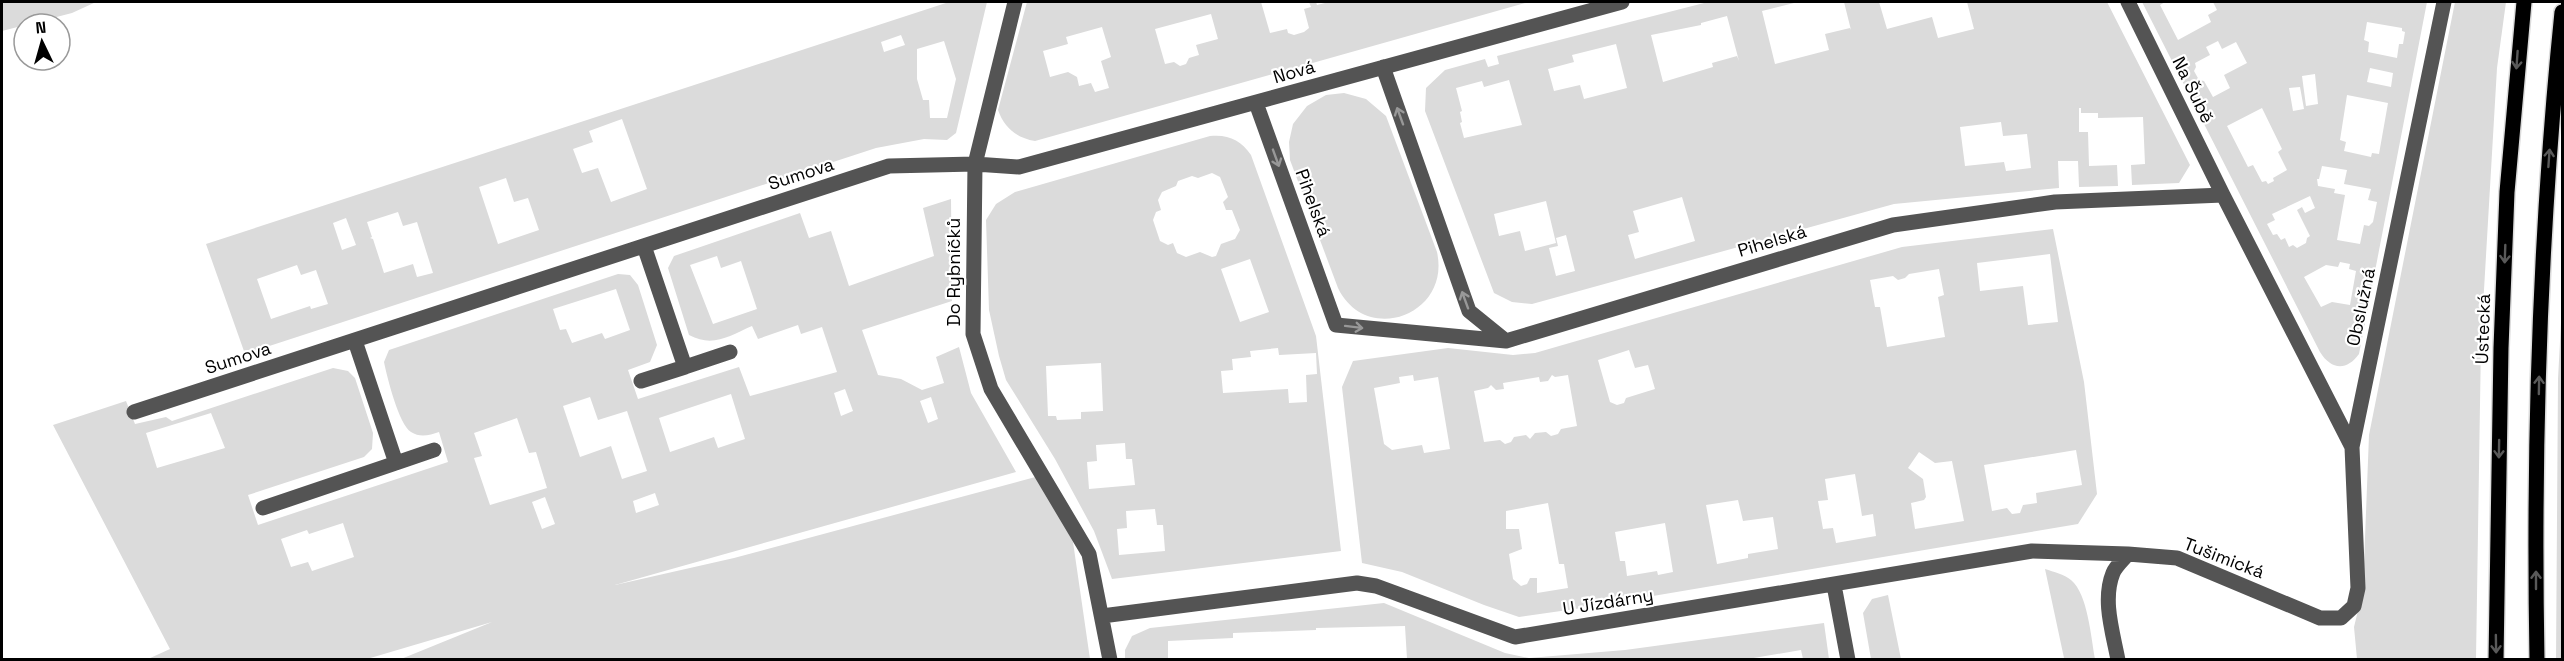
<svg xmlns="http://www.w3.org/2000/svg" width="2564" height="661" font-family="'Space Grotesk',sans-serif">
<rect width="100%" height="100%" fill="#fff"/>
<path fill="#dbdbdb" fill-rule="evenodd" d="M 2,2 L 96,2 L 72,13 L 2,31 Z
M 949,2 L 987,2 L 956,133 L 947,140 L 924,139 L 876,148 L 245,354 L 206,244 ZM 901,35 L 905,45 L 884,52 L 881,42 ZM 944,41 L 956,79 L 947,118 L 930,118 L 929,100 L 923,100 L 917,79 L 917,49 ZM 622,119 L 647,189 L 611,202 L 598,168 L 582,173 L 573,149 L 593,142 L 589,131 ZM 506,178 L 514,202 L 528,198 L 539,230 L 498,244 L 479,187 ZM 398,212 L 403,226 L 417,222 L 433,273 L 417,277 L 413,264 L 384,273 L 373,239 L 370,238 L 372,237 L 367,222 ZM 346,218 L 356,245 L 342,250 L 333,223 ZM 297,265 L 301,275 L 316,270 L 328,304 L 311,309 L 310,306 L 271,319 L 257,279 Z
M 1027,2 L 1261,2 L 1270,33 L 1287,29 L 1288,33 L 1294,35 L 1304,32 L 1309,28 L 1304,9 L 1311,7 L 1309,2 L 1316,2 L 1317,5 L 1329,2 L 1529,2 L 1035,141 C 1016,138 1004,127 998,110 ZM 1211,14 L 1218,39 L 1196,45 L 1199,55 L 1189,58 L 1186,64 L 1180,66 L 1174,62 L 1165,64 L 1155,29 ZM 1102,27 L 1111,57 L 1101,61 L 1109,88 L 1095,92 L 1091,83 L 1079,86 L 1077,77 L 1068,72 L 1050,77 L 1043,51 L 1068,44 L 1066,37 Z
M 1708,2 L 1798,2 L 1762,11 L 1775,64 L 1829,50 L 1825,34 L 1850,28 L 1851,30 L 1844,2 L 1879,2 L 1887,29 L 1932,17 L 1938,38 L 1974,29 L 1967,2 L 2107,2 L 2190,165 L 2179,183 L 2132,185 L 2131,165 L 2145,164 L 2143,117 L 2098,118 L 2098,113 L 2081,113 L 2081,108 L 2079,108 L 2079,132 L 2088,132 L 2089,166 L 2117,165 L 2118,186 L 2079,187 L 2078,161 L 2058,161 L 2059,188 L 1894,204 L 1532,304 L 1512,302 L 1494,293 L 1425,111 L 1426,88 L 1445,70 L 1485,59 L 1488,67 L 1499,64 L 1497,56 ZM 1727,16 L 1739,61 L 1737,56 L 1712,63 L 1713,67 L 1663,82 L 1651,35 L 1701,25 L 1701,23 ZM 1616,44 L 1627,88 L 1584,99 L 1580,85 L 1554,91 L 1548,69 L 1574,62 L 1572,55 ZM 1509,80 L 1522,125 L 1464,138 L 1460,123 L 1462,122 L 1460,112 L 1462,111 L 1456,88 L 1482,81 L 1484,87 ZM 2001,122 L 2003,136 L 2027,134 L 2031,168 L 2006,171 L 2004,162 L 1965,166 L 1960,127 ZM 1682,197 L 1695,241 L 1635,259 L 1628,235 L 1639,232 L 1633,211 ZM 1546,201 L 1556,243 L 1525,251 L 1520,231 L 1499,236 L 1494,214 ZM 1566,235 L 1575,271 L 1556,276 L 1549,248 L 1558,246 L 1556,238 Z
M 2142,2 L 2165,2 L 2160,5 L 2178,40 L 2211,22 L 2208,15 L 2217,10 L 2213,2 L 2427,2 L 2359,354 C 2347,371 2331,370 2320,352 ZM 2367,22 L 2402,28 L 2402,31 L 2405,32 L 2403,44 L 2399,44 L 2397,58 L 2368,52 L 2369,42 L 2364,40 ZM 2218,41 L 2222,49 L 2236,42 L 2247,63 L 2224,75 L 2230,88 L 2213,97 L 2204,81 L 2199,80 L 2194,71 L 2196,67 L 2195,63 L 2210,55 L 2206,47 ZM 2370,68 L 2393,73 L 2391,87 L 2367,82 ZM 2315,74 L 2318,104 L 2306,106 L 2302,76 ZM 2300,87 L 2304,109 L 2293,111 L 2289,88 ZM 2347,95 L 2388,103 L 2379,154 L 2372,153 L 2371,157 L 2344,151 L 2346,142 L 2340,140 ZM 2262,108 L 2282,149 L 2278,152 L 2287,170 L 2273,178 L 2274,181 L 2268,184 L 2266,181 L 2262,182 L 2253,165 L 2248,167 L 2227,126 ZM 2322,166 L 2347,170 L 2344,184 L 2371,189 L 2368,200 L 2377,202 L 2373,222 L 2369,226 L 2364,225 L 2360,244 L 2337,240 L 2345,195 L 2334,193 L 2335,189 L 2318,186 L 2317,179 L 2319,179 ZM 2310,196 L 2315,208 L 2305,213 L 2302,207 L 2297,210 L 2310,236 L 2307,238 L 2306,243 L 2297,248 L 2293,245 L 2289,247 L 2285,238 L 2281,240 L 2277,234 L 2273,235 L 2267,224 L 2275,220 L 2272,214 ZM 2340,262 L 2350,264 L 2349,269 L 2356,271 L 2350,305 L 2332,302 L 2321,307 L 2304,277 L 2326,265 L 2338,267 Z
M 2455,2 L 2506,2 L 2497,68 L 2481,341 L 2476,659 L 2357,659 L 2354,627 L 2363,590 L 2369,435 Z
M 1344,93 L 1366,99 L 1386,116 L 1437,252 C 1451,315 1366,346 1338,288 L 1290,160 L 1289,142 L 1293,124 L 1307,106 L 1326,95 Z
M 1210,136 C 1228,134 1241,140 1251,155 L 1316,336 L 1341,551 L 1112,579 L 1094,531 L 1055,459 L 1006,380 L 999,356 L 989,310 L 986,220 L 996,204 L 1015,192 ZM 1212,173 L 1220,177 L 1228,197 L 1223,202 L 1226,210 L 1232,210 L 1240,230 L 1235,239 L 1221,244 L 1216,256 L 1212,257 L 1200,252 L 1186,257 L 1177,253 L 1173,243 L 1168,245 L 1160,241 L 1153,220 L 1156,212 L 1161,210 L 1158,200 L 1162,192 L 1176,186 L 1178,181 L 1192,176 L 1198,178 ZM 1250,259 L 1269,312 L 1240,322 L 1221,269 ZM 1278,348 L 1279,355 L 1316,353 L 1317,374 L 1306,375 L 1307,402 L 1289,403 L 1288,389 L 1223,393 L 1221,371 L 1233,370 L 1232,359 L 1251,357 L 1250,351 ZM 1101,363 L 1103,411 L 1081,412 L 1081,419 L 1057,420 L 1056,416 L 1048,416 L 1046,366 ZM 1125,443 L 1126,459 L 1132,459 L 1135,485 L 1089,489 L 1087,462 L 1097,461 L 1096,445 ZM 1155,509 L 1157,525 L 1163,525 L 1165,551 L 1119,555 L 1117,529 L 1127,528 L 1126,511 Z
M 951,199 L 952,301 L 862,330 L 878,375 L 901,379 L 922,390 L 944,383 L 936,357 L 959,347 L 971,393 L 1016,472 L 615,585 L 734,558 L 1039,476 L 1073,542 L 1090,659 L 401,659 L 492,622 L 367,659 L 148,659 L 170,649 L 53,425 L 126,401 L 135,424 L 166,417 L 172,421 L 333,368 L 348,371 L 355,378 L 373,433 L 372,449 L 364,457 L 248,495 L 258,525 L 448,462 L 439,432 C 430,435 420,438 411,432 C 399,425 387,377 384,362 L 389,350 L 618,274 L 630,275 L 638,285 L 657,345 L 650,362 L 628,370 L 638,399 L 739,367 L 750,396 L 837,372 L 822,327 L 801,334 L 798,325 L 758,339 L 752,326 C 729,336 713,348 689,335 L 668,268 L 674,256 L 800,213 L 809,238 L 831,231 L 849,286 L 934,256 L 923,208 ZM 717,256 L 721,268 L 741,261 L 757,309 L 713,324 L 690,265 ZM 616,289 L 630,330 L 605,339 L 602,333 L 572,343 L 566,329 L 560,330 L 553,309 ZM 845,389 L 853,411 L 841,416 L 834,393 ZM 731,394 L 745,439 L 718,448 L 714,437 L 670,452 L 659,418 ZM 590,397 L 598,420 L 627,411 L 647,471 L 622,479 L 611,446 L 580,457 L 563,406 ZM 931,397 L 938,419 L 928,423 L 920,401 ZM 211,413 L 225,448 L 157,468 L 146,433 ZM 517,418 L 529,453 L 536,452 L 547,488 L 490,505 L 474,458 L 482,456 L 474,433 ZM 655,493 L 659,505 L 636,513 L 633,501 ZM 545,497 L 555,524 L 542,529 L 532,502 ZM 343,523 L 354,557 L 312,571 L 308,562 L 291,567 L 281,539 L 307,530 L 309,534 Z
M 2053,229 L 2084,382 L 2097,494 L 2078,524 L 1582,608 L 1519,617 L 1484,605 L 1402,572 L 1362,563 L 1342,387 L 1353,361 L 1448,348 L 1513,355 L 1535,353 L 1902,247 ZM 2050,254 L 2058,322 L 2028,325 L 2023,286 L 1980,291 L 1977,263 ZM 1939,269 L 1944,295 L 1938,297 L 1945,337 L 1887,347 L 1880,307 L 1875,307 L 1870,280 L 1893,276 L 1898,280 L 1905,278 L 1909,274 ZM 1629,350 L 1635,368 L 1648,365 L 1655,389 L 1626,398 L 1624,403 L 1617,405 L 1610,402 L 1598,360 ZM 1413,375 L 1414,381 L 1438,377 L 1450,449 L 1424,453 L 1422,445 L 1392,450 L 1384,444 L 1374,388 L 1400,383 L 1399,377 ZM 1552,375 L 1555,377 L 1568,375 L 1577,426 L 1561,429 L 1558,434 L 1551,436 L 1546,432 L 1535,433 L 1530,439 L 1526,435 L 1514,437 L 1511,442 L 1505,444 L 1500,440 L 1484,442 L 1474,391 L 1488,388 L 1491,385 L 1496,390 L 1504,389 L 1503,383 L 1539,377 L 1540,382 L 1548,381 ZM 2076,450 L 2082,485 L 2036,493 L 2037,503 L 2023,505 L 2020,513 L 2012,514 L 2007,508 L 1992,511 L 1984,465 ZM 1919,452 L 1935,463 L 1952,461 L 1964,521 L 1915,529 L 1911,503 L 1924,500 L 1926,497 L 1923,479 L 1908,468 ZM 1855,474 L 1862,516 L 1873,514 L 1876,536 L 1836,543 L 1833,528 L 1823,529 L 1818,501 L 1828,500 L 1825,479 ZM 1738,500 L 1743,521 L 1773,517 L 1778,549 L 1748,554 L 1748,558 L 1717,564 L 1706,505 ZM 1548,503 L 1559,564 L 1564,564 L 1568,588 L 1537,593 L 1537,578 L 1530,578 L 1527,584 L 1521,586 L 1513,579 L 1509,554 L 1522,549 L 1519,529 L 1506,529 L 1506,511 ZM 1665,523 L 1673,572 L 1658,575 L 1657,571 L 1627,576 L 1625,561 L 1620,561 L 1615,532 Z
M 2562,304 L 2562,659 L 2556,660 L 2558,379 Z
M 2045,569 C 2054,572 2064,574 2071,580 C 2088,594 2091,638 2095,659 L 2057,659 L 2064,658 Z
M 1888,595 L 1901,659 L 1871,659 L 1863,613 L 1872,599 Z
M 1384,603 L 1505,653 L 1529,658 L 1625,650 L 1824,623 L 1829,659 L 1803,659 L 1801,650 L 1742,660 L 1407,659 L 1405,626 L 1316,628 L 1316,630 L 1233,633 L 1233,638 L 1168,641 L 1168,659 L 1125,659 L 1125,650 L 1132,636 L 1150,628 Z"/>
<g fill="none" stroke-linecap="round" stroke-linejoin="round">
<g stroke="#dbdbdb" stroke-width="18">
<path id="major" d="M 2496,660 L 2501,348 L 2507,192 L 2524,2
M 2537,660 C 2533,444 2540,227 2562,12"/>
</g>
<path stroke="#545454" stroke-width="15" d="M 1015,2 L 975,164 L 973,334 L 991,389 L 1089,554 L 1110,660
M 2128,2 L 2223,195 L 2352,447
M 1383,67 L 1469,311 L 1506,341
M 1256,103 L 1336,325 L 1506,341 L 1893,225 L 2055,202 L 2223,195
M 685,367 L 730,352
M 641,381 L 685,367 L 644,246
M 134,412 L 889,166 L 975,164 L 1019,167 L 1622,2
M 396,463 L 434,450
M 263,508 L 396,463 L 355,341
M 1834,585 L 1848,660
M 1102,616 L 1357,583 L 1376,586 L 1515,637 L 2032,551 L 2128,554
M 2118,660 C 2113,633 2102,600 2113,573 C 2116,566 2123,560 2128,554 L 2177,558 L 2320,618 L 2341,618 L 2354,606 L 2358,588 L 2352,447 L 2444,2"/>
<use href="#major" stroke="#000" stroke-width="15"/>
</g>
<defs><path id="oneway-shaft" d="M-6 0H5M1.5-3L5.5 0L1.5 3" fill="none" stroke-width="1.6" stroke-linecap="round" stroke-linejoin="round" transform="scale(1.5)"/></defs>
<g stroke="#595959">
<use href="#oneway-shaft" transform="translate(2517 60) rotate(94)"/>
<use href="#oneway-shaft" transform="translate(2549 158) rotate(-86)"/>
<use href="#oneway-shaft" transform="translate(2505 254) rotate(92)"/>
<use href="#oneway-shaft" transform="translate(2539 385) rotate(-89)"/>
<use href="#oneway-shaft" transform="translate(2499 449) rotate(91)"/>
<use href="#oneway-shaft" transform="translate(2536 580) rotate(-90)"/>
<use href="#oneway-shaft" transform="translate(2496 644) rotate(89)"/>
</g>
<g stroke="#989898">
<use href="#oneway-shaft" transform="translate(1400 116) rotate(-110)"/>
<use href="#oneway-shaft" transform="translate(1276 158) rotate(70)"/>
<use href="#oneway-shaft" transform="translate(1465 300) rotate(-110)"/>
<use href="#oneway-shaft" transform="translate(1354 327) rotate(7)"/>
</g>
<g text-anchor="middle" stroke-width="4.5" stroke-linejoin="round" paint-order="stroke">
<g font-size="18" fill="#000" stroke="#fff">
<text transform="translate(1294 72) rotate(-16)" y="6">Nová</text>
<text transform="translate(2193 90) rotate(64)" y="6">Na Šubě</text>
<text transform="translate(801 174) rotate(-18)" y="6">Sumova</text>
<text transform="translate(1313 203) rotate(70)" y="6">Pihelská</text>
<text transform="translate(1772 241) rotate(-17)" y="6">Pihelská</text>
<text transform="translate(954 272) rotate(-90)" y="6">Do Rybníčků</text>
<text transform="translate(2361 307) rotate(-78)" y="6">Obslužná</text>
<text transform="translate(2483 329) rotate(-88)" y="6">Ústecká</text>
<text transform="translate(238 358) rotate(-18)" y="6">Sumova</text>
<text transform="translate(2224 558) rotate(21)" y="6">Tušimická</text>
<text transform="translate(1608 602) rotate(-9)" y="6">U Jízdárny</text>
</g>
</g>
<rect width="2564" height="661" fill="none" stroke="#000000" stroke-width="6"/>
<g transform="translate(42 42) rotate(355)"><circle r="28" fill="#ffffff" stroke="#999999" stroke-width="1.5"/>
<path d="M0-4.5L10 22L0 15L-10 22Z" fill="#000000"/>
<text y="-9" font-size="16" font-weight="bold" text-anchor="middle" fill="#000000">N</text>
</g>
</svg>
